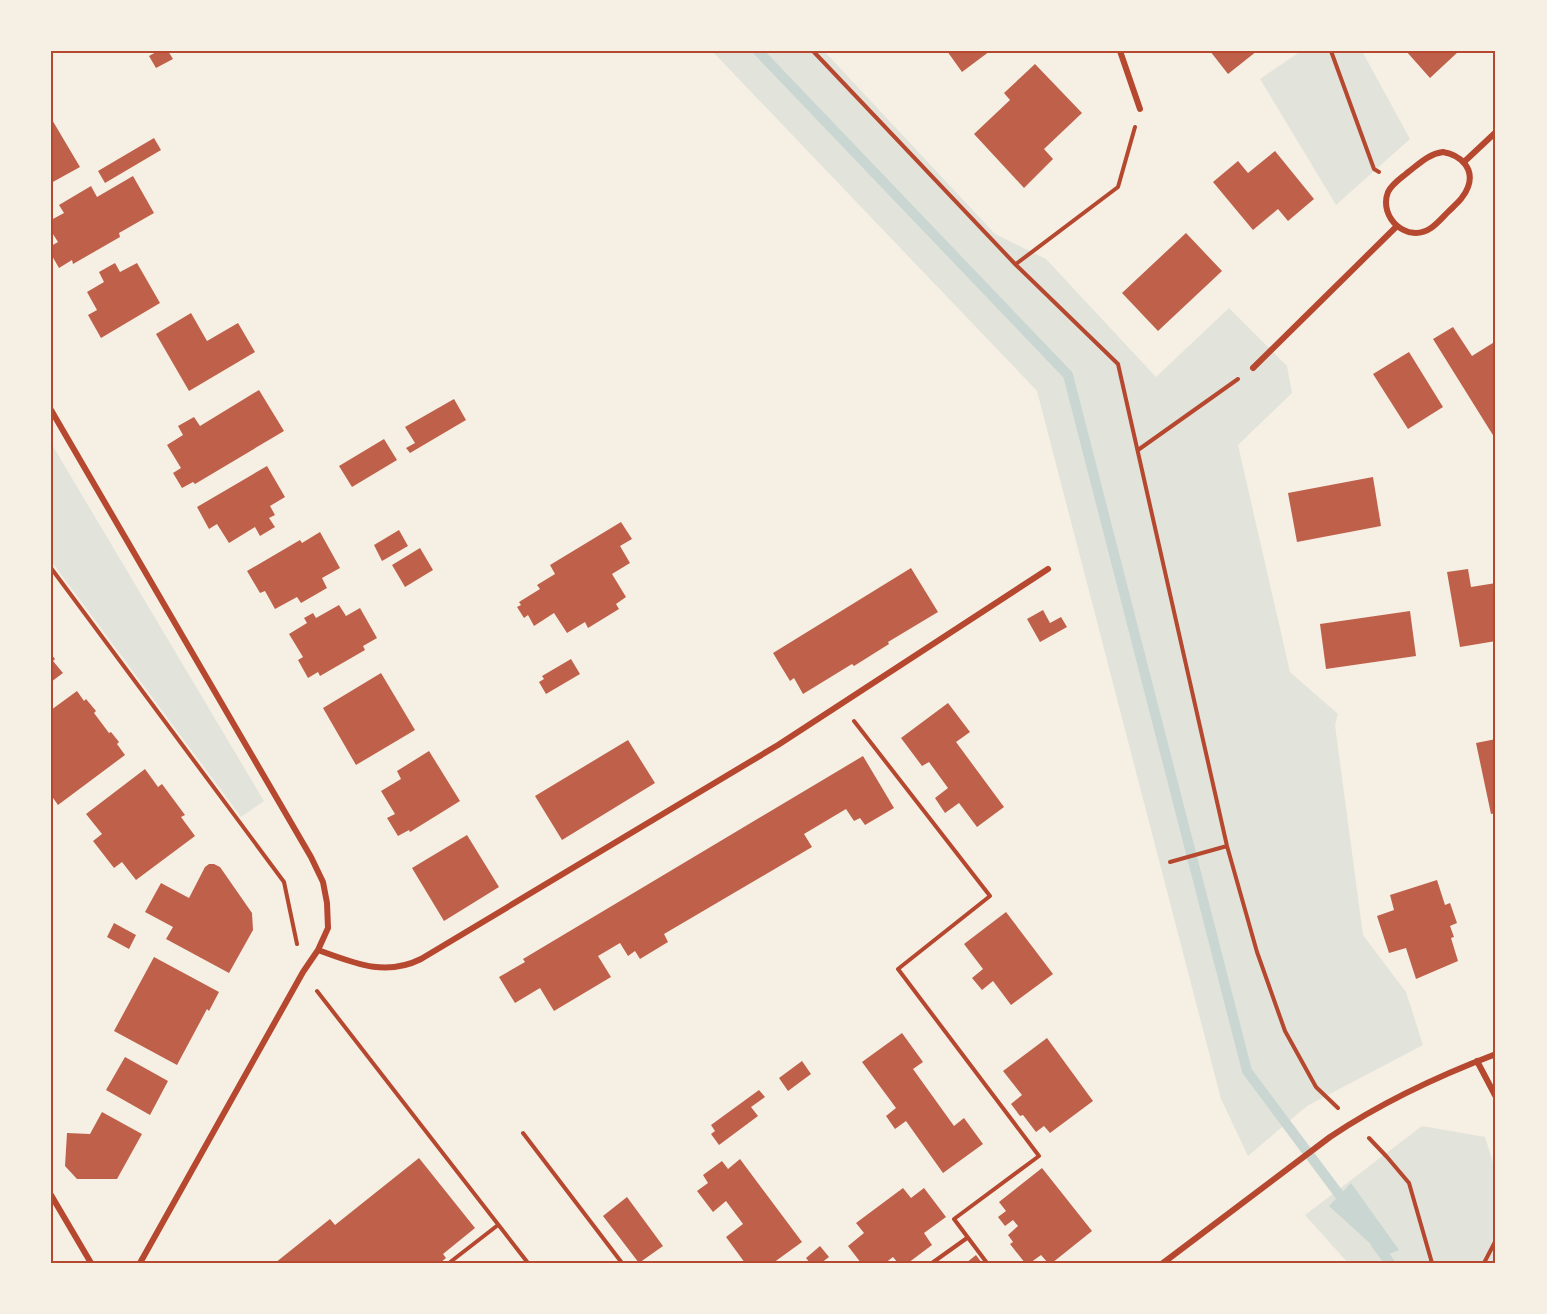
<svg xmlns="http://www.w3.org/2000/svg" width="1547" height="1314" font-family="Barlow,sans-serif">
<rect width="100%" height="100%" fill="#f6efe4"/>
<path fill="#e2e4dc" d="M 712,51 L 824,51 L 995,234 L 1046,259 L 1156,377 L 1229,308 L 1287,366 L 1292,393 L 1238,445 L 1290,672 L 1338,714 L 1335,725 L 1363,935 L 1406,992 L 1423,1045 L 1307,1106 L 1248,1156 L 1221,1099 L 1037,391 Z
M 1301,51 L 1362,51 L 1410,139 L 1336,205 L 1260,79 Z
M 51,443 L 264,801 L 241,817 L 51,561 Z
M 1422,1126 L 1485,1137 L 1496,1172 L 1496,1263 L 1348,1263 L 1305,1215 Z"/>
<path fill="#c9d6d2" d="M 1351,1183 L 1399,1250 L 1384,1256 L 1329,1206 Z"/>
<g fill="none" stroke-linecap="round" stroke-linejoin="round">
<path stroke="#c9d6d2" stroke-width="10" d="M 758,51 L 1068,375 L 1247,1071 L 1347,1205
M 1376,1244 L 1390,1263"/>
</g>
<path fill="#bf614a" d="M 158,51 L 168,51 L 173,59 L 156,68 L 149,56 Z
M 947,51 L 990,51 L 962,72 Z
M 1210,51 L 1257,51 L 1228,74 Z
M 1406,51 L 1459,51 L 1430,78 Z
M 1035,64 L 1082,113 L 1044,149 L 1053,159 L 1024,188 L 974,134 L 1010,100 L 1004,93 Z
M 51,118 L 80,167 L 51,183 Z
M 154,138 L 161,150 L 105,183 L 98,171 Z
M 1275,151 L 1314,199 L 1288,221 L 1278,209 L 1253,230 L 1213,182 L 1238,161 L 1248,173 Z
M 133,176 L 154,213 L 119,233 L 120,237 L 73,264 L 72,260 L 59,268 L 51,254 L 51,246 L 58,242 L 51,231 L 51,220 L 64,213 L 59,205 L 91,186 L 97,197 Z
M 1186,233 L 1222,271 L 1158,331 L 1122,293 Z
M 115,263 L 120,272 L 137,263 L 160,303 L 101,338 L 88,315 L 97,310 L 87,292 L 104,282 L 99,272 Z
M 191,313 L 207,341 L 238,323 L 255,352 L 189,391 L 156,334 Z
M 1453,327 L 1472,356 L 1496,341 L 1496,440 L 1433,339 Z
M 1409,352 L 1443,407 L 1408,429 L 1373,374 Z
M 259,390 L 284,431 L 195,484 L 193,482 L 182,488 L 173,473 L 181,468 L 167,445 L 183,435 L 178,426 L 194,417 L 200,426 Z
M 454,399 L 466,420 L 410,453 L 406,448 L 415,443 L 405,427 Z
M 384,439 L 397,460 L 352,487 L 339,466 Z
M 267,466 L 285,497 L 270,506 L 275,515 L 269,518 L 275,527 L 260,536 L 255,527 L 229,543 L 217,524 L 209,529 L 197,507 Z
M 1373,477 L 1381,526 L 1297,542 L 1288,493 Z
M 621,522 L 632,539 L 620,546 L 630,563 L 612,574 L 626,597 L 616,604 L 619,609 L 588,628 L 585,622 L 567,633 L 554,613 L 534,626 L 528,615 L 524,618 L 517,607 L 521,605 L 519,602 L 540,589 L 537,585 L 555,574 L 550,565 Z
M 399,530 L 408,546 L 382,561 L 374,545 Z
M 320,532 L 340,568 L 322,578 L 327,588 L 301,603 L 297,597 L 275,609 L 265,591 L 260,593 L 247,571 L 300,540 L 302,543 Z
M 420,548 L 433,570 L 405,587 L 392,565 Z
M 911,568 L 938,612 L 888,642 L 889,644 L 854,666 L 852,664 L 803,694 L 794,678 L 790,681 L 773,653 Z
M 1468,569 L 1471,587 L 1496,583 L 1496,641 L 1460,647 L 1447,572 Z
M 339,605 L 346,616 L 360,608 L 377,638 L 363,646 L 365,650 L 320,676 L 318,672 L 308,678 L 298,660 L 303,657 L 289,634 L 307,623 L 304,618 L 313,613 L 316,618 Z
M 1043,610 L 1050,623 L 1061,617 L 1067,627 L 1040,642 L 1027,619 Z
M 1410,611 L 1416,656 L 1326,669 L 1320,624 Z
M 51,654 L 55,659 L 53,661 L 63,673 L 51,682 Z
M 571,659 L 580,674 L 546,694 L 539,682 L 544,679 L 542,676 Z
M 381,673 L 415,730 L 356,765 L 323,708 Z
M 77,691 L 84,701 L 86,699 L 96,711 L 94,713 L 109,733 L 111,732 L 119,742 L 117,744 L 125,755 L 58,805 L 51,795 L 51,749 L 53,748 L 51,745 L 51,710 Z
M 948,703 L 970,732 L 956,742 L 1004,807 L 977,827 L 959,803 L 945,813 L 935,798 L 948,788 L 929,762 L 922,766 L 901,738 Z
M 1496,739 L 1496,813 L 1491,814 L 1476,743 Z
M 628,740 L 655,783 L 562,840 L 535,796 Z
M 429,751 L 460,801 L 410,832 L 409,830 L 398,836 L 387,818 L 395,814 L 381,791 L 401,779 L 397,771 Z
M 863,756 L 894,808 L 865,825 L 860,818 L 854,821 L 846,809 L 804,834 L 812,847 L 664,934 L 668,942 L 640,959 L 635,951 L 628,956 L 620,943 L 598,956 L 611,977 L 554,1011 L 540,988 L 515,1003 L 499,977 L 525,962 L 523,959 Z
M 145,769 L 158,787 L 162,784 L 185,815 L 181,817 L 195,836 L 136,880 L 122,862 L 114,868 L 93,841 L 102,834 L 86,814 Z
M 467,835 L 499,887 L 444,921 L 412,868 Z
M 209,864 L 214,864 L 220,867 L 252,913 L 253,930 L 229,973 L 166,939 L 173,927 L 145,912 L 161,883 L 189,898 L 205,867 Z
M 1437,880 L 1445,905 L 1450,903 L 1457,923 L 1450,926 L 1454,937 L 1451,938 L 1458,961 L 1416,979 L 1406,948 L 1389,953 L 1377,916 L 1394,910 L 1390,895 Z
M 1006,912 L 1053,974 L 1011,1005 L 993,981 L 982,990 L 972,978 L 983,969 L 964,944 Z
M 114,923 L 136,935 L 129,949 L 107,937 Z
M 154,957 L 219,992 L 209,1011 L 207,1009 L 177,1065 L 114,1031 Z
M 902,1033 L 923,1062 L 913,1069 L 954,1126 L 964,1118 L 983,1144 L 943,1173 L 906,1121 L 895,1129 L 886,1116 L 896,1108 L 862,1062 Z
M 1047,1038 L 1093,1101 L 1050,1133 L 1044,1126 L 1036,1132 L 1023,1115 L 1020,1116 L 1011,1104 L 1022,1095 L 1003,1071 Z
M 125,1057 L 168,1081 L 150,1115 L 106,1090 Z
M 802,1061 L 811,1074 L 788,1091 L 779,1078 Z
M 759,1090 L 765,1097 L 751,1107 L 758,1116 L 719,1145 L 711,1134 L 715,1131 L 711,1125 Z
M 102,1112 L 142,1134 L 117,1179 L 77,1179 L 65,1166 L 67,1133 L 90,1134 Z
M 419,1158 L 475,1228 L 443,1254 L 446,1258 L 440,1263 L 275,1263 L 330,1219 L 335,1225 Z
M 740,1159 L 802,1242 L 773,1263 L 745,1263 L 726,1237 L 743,1224 L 726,1201 L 713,1212 L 697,1191 L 708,1183 L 703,1175 L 722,1161 L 728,1169 Z
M 1042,1168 L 1092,1231 L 1052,1263 L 1048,1263 L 1041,1255 L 1030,1263 L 1025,1263 L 1010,1244 L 1013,1242 L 1008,1235 L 1018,1226 L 1013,1220 L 1005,1226 L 998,1217 L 1006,1211 L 999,1202 Z
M 903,1188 L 911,1198 L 924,1188 L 946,1217 L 924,1233 L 932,1245 L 908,1263 L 898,1263 L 893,1257 L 885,1263 L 861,1263 L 848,1246 L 864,1233 L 856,1223 Z
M 627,1197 L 663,1246 L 639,1263 L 603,1216 Z
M 820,1246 L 829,1257 L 821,1263 L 810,1263 L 806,1258 Z
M 976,1255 L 982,1263 L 966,1263 Z"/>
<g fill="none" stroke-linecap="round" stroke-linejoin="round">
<path stroke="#b5482f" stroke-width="4" d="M 813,51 L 1016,265 L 1118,364 L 1227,846 L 1257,952 L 1285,1031 L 1316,1087 L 1338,1108
M 1331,51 L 1374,169 L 1379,172
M 1016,264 L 1118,187 L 1135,127
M 1138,450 L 1238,379
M 51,568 L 284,882 L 297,944
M 854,721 L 990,896 L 898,969 L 1039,1156 L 954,1219 L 987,1263
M 1170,862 L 1227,846
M 317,991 L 528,1263
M 523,1133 L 622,1263
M 1369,1138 L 1387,1157 L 1409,1183 L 1432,1263
M 449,1263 L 498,1225
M 932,1263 L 967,1238
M 1484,1263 L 1496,1240"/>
<path stroke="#b5482f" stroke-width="6" d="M 1120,51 L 1140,109
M 1443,152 C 1460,155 1475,168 1468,187 C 1464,198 1456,204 1448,212 C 1443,217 1437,224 1431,228 C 1408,244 1378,218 1388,192 C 1392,184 1400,179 1407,173 C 1419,164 1428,154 1443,152 Z
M 1464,162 L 1496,132
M 1253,368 L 1397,226
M 51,410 L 311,857 L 323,882 L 327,903 L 328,928 L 318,950 L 303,972 L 140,1263
M 318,950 C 354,963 385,977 421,959 L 778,745 L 1048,569
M 1477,1061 L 1496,1097
M 51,1195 L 91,1263
M 1163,1263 L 1330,1137 C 1382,1102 1438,1076 1496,1054"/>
</g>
<rect width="1547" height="1314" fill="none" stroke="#f6efe4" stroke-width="105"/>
<rect x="52" y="52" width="1442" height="1210" fill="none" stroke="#b5482f" stroke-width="2"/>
</svg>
